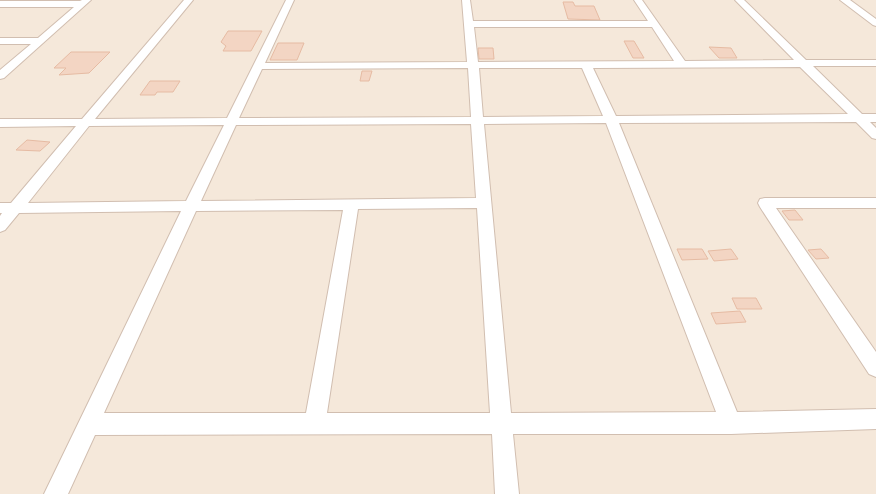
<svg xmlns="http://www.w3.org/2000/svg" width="876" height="494" font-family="Raleway,sans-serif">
<rect width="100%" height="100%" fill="#fdf6ec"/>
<path fill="#f5e8da" d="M 0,0 L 876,0 L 876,494 L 0,494 Z"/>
<path fill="#f3d5c3" stroke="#e6bba3" d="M 563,2 L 573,2 L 575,6 L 594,6 L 600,20 L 568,19 Z
M 228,31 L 262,31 L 251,51 L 223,51 L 226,46 L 221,42 Z
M 624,41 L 634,41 L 644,58 L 633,58 Z
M 278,43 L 304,43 L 297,60 L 270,60 Z
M 709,47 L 731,48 L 737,58 L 719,58 Z
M 478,48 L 493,48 L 494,59 L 479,59 Z
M 71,52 L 110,52 L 89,73 L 59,75 L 66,68 L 54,68 Z
M 362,71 L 372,71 L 369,81 L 360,81 Z
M 150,81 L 180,81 L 173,92 L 157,92 L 155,95 L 140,95 Z
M 27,140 L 50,142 L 40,151 L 16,150 Z
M 795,210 L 803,220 L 789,220 L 782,211 Z
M 677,249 L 702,249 L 708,259 L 682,260 Z
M 731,249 L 738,259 L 714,261 L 708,251 Z
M 821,249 L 829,258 L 816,259 L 808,250 Z
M 732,298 L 756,298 L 762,309 L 737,309 Z
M 740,311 L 746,322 L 716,324 L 711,313 Z"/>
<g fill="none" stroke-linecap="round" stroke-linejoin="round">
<g stroke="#d1beb0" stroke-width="2">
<path id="minor" d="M 82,0 L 91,0 L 4,78 L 0,79 L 0,70 L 31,44 L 0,44 L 0,38 L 38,38 L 74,7 L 0,7 L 0,1 L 80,1 Z
M 184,0 L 193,0 L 95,119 L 227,118 L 286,0 L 294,0 L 265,63 L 467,62 L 462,0 L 470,0 L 473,21 L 648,21 L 634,0 L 642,0 L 685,61 L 794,60 L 735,0 L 744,0 L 806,60 L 876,60 L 876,66 L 813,66 L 862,114 L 876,114 L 876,122 L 870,122 L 876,128 L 876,139 L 872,138 L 856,122 L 619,123 L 737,412 L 876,409 L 876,429 L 731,434 L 513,434 L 519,494 L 495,494 L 492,434 L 95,435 L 68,494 L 44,494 L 181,211 L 19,213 L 5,230 L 0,232 L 0,216 L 2,213 L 0,213 L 0,203 L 11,203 L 76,126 L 0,127 L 0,119 L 82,119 ZM 474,27 L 652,27 L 674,61 L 478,62 ZM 800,67 L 848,114 L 616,116 L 593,68 ZM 468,68 L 471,117 L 239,118 L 262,69 ZM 479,68 L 582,68 L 603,116 L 483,117 ZM 606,123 L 716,412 L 511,413 L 484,124 ZM 471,124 L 476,198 L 201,201 L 236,125 ZM 224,125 L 186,201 L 28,203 L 89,126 ZM 477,208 L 490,413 L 327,413 L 358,209 ZM 343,210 L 306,413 L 104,413 L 196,211 Z
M 840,0 L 850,0 L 876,19 L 876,26 L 873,25 Z
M 765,198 L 876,198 L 876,208 L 776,208 L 876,352 L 876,377 L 869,374 L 760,207 L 758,203 L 760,199 Z"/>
</g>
<use href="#minor" fill="#fff" fill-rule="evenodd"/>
</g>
</svg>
